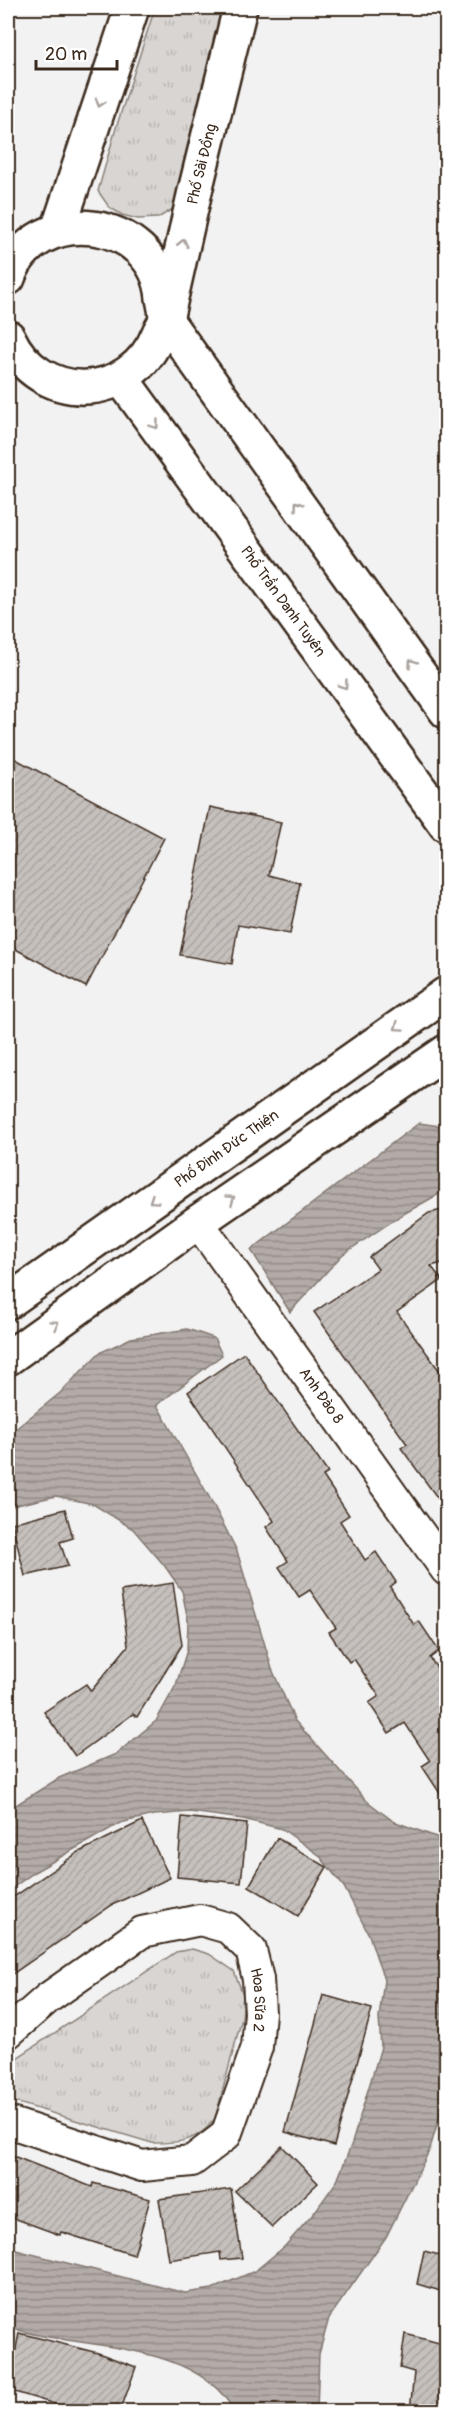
<svg xmlns="http://www.w3.org/2000/svg" width="454" height="2419" font-family="Pangolin,sans-serif">
<defs>
<pattern id="grass-tufts" width="24" height="20" patternUnits="userSpaceOnUse" patternTransform="scale(1.5)"><rect width="24" height="20" fill="#d8d5d2"/><path d="M3 7l-1-3M5 7V3M7 7l1-3M15 17l-1-3M17 17v-4M19 17l1-3" fill="none" stroke="#bab7b4"/></pattern>
<pattern id="water-rules" width="6" height="5" patternUnits="userSpaceOnUse" patternTransform="scale(1.5)"><rect width="6" height="5" fill="#b2aba7"/><path d="M0 2.5h6" fill="none" stroke="#928b87"/></pattern>
<pattern id="building-hatch" width="6" height="6" patternUnits="userSpaceOnUse" patternTransform="scale(1.5)"><rect width="6" height="6" fill="#c6c0bd"/><path d="M-1 1l2-2M0 6l6-6M5 7l2-2" fill="none" stroke="#aba5a2"/></pattern>
</defs>
<rect width="100%" height="100%" fill="#f3f2f2"/>
<filter id="ink" filterUnits="userSpaceOnUse"><feTurbulence type="fractalNoise" baseFrequency=".0167" numOctaves="2"/><feDisplacementMap in="SourceGraphic" scale="12" xChannelSelector="R" yChannelSelector="G"/><feConvolveMatrix kernelMatrix="1 2 1 2 8 2 1 2 1" color-interpolation-filters="sRGB"/></filter>
<g filter="url(#ink)">
<path fill="url(#grass-tufts)" stroke="#8a8078" stroke-width="1.5" d="M 155,8 L 223,8 L 189,166 L 176,207 L 158,218 L 138,219 L 122,215 L 109,207 L 98,191 L 116,128 Z
M 192,1949 L 209,1954 L 234,1971 L 244,1997 L 242,2018 L 215,2119 C 197,2142 180,2143 152,2143 L 8,2100 L 8,2064 L 176,1952 Z"/>
<path fill="url(#water-rules)" stroke="#827770" stroke-width="1.5" d="M 419,1123 L 446,1127 L 446,1190 L 400,1216 L 342,1255 L 290,1312 L 251,1250 Z
M 187,1329 L 214,1338 L 222,1355 L 157,1405 L 212,1502 L 237,1551 L 272,1669 L 295,1721 L 367,1801 L 393,1821 L 436,1837 L 446,1847 L 446,2093 L 430,2149 L 386,2237 L 329,2318 L 319,2354 L 317,2411 L 234,2411 C 201,2349 105,2348 43,2336 C 31,2334 19,2330 8,2327 L 8,2248 L 185,2293 L 212,2289 L 255,2271 L 285,2246 L 314,2213 L 337,2181 L 352,2143 L 381,2047 L 379,2018 L 384,1980 L 369,1935 L 344,1887 L 319,1855 L 282,1829 L 243,1819 L 190,1812 L 154,1815 L 120,1823 L 36,1871 L 8,1891 L 8,1810 L 59,1778 L 116,1754 L 156,1721 L 176,1685 L 187,1650 L 188,1620 L 182,1591 L 164,1565 L 133,1529 L 93,1504 L 56,1496 L 8,1507 L 8,1435 L 60,1393 L 99,1353 L 131,1338 Z"/>
<path fill="url(#building-hatch)" stroke="#3b2a1e" stroke-width="1.5" d="M 8,755 L 164,838 L 86,987 L 8,945 Z
M 210,807 L 281,822 L 269,875 L 300,883 L 290,934 L 238,925 L 232,964 L 180,955 Z
M 447,1209 L 447,1262 L 431,1266 L 442,1280 L 397,1312 L 447,1381 L 447,1511 L 401,1448 L 407,1444 L 314,1312 L 378,1269 L 369,1257 L 429,1213 Z
M 244,1353 L 328,1473 L 323,1476 L 349,1515 L 340,1521 L 365,1560 L 376,1552 L 396,1582 L 390,1587 L 414,1625 L 419,1621 L 439,1651 L 430,1658 L 447,1683 L 447,1804 L 422,1766 L 430,1761 L 405,1723 L 389,1733 L 369,1703 L 379,1696 L 354,1659 L 349,1662 L 329,1632 L 336,1628 L 310,1590 L 299,1597 L 279,1567 L 288,1561 L 266,1527 L 274,1521 L 188,1392 Z
M 65,1509 L 73,1538 L 60,1542 L 68,1566 L 25,1576 L 12,1523 Z
M 173,1583 L 182,1645 L 137,1717 L 133,1714 L 75,1756 L 44,1712 L 86,1684 L 91,1691 L 128,1646 L 121,1591 Z
M 182,1817 L 247,1824 L 241,1883 L 177,1877 Z
M 142,1821 L 170,1878 L 112,1905 L 8,1977 L 8,1901 L 79,1852 Z
M 277,1838 L 327,1867 L 298,1916 L 249,1886 Z
M 323,1995 L 372,2009 L 334,2146 L 285,2132 Z
M 282,2146 L 318,2183 L 272,2227 L 235,2191 Z
M 13,2156 L 92,2187 L 93,2183 L 150,2199 L 134,2255 L 61,2232 L 60,2235 L 8,2216 L 8,2172 Z
M 231,2189 L 242,2258 L 221,2260 L 220,2252 L 169,2260 L 159,2199 Z
M 424,2251 L 447,2257 L 447,2293 L 417,2284 Z
M 19,2333 L 98,2353 L 136,2367 L 120,2412 L 81,2412 L 8,2390 Z
M 405,2334 L 447,2345 L 447,2412 L 410,2412 L 414,2372 L 400,2368 Z"/>
<g fill="none" stroke-linecap="round" stroke-linejoin="round">
<g stroke="#3b2a1e" stroke-width="34">
<g id="minor">
<path id="s1" d="M 198,1222 L 446,1570"/>
<path id="s2" d="M 8,2033 L 48,1998 L 142,1932 L 200,1920 L 228,1928 L 251,1950 L 258,1979 L 260,2013 L 257,2047 L 226,2135 L 192,2161 L 142,2166 L 8,2122"/>
</g>
</g>
<g stroke="#3b2a1e" stroke-width="38">
<g id="tertiary">
<path d="M 58,230 L 132,8"/>
<path id="s3" d="M 166,320 L 195,191 L 240,8"/>
<path id="s4" d="M 8,1302 L 446,994"/>
<path d="M 8,1358 L 198,1222 L 446,1052"/>
</g>
</g>
<g stroke="#3b2a1e" stroke-width="38">
<g id="primary">
<path d="M 8,278 C 35,200 156,216 163,298 C 164,305 167,314 165,321 C 164,325 161,329 159,333 C 131,404 39,405 8,337"/>
<path d="M 166,320 L 446,711"/>
<path id="s5" d="M 121,378 L 446,825"/>
</g>
</g>
<use href="#minor" stroke="#fff" stroke-width="30"/>
<use href="#tertiary" stroke="#fff" stroke-width="33"/>
<use href="#primary" stroke="#fff" stroke-width="33"/>
</g>
<defs><path id="oneway-chevron" d="M-2-3.5L2.5 0L-2 3.5" fill="none" stroke-width="1.6" stroke-linecap="round" stroke-linejoin="round" transform="scale(1.5)"/></defs>
<g stroke="#a79f9a">
<use href="#oneway-chevron" transform="translate(100 103) rotate(108)"/>
<use href="#oneway-chevron" transform="translate(183 243) rotate(-77)"/>
<use href="#oneway-chevron" transform="translate(155 425) rotate(54)"/>
<use href="#oneway-chevron" transform="translate(298 505) rotate(-126)"/>
<use href="#oneway-chevron" transform="translate(412 663) rotate(-126)"/>
<use href="#oneway-chevron" transform="translate(344 685) rotate(54)"/>
<use href="#oneway-chevron" transform="translate(398 1027) rotate(145)"/>
<use href="#oneway-chevron" transform="translate(231 1199) rotate(-35)"/>
<use href="#oneway-chevron" transform="translate(153 1200) rotate(145)"/>
<use href="#oneway-chevron" transform="translate(55 1324) rotate(-35)"/>
</g>
</g>
<g text-anchor="middle" stroke-width="5" stroke-linejoin="round" paint-order="stroke">
<g font-size="15" fill="#3b2a1e" stroke="#fff">
<text dy="5" stroke="none"><textPath href="#s3" startOffset="160">Phố Sài Đồng</textPath></text>
<text dy="5" stroke="none"><textPath href="#s5" startOffset="276">Phố Trần Danh Tuyên</textPath></text>
<text dy="5" stroke="none"><textPath href="#s4" startOffset="267">Phố Đinh Đức Thiện</textPath></text>
<text dy="5" stroke="none"><textPath href="#s1" startOffset="213">Anh Đào 8</textPath></text>
<text dy="5" stroke="none"><textPath href="#s2" startOffset="339">Hoa Sữa 2</textPath></text>
</g>
</g>
<rect width="454" height="2419" fill="none" stroke="#fff" stroke-width="30"/>
<rect x="15" y="15" width="424" height="2389" fill="none" stroke="#3b2a1e" stroke-width="2" filter="url(#ink)"/>
<path d="M36 60v9h81v-9" fill="none" stroke="#3b2a1e" stroke-width="3"/>
<text x="45" y="60" font-size="18" fill="#3b2a1e" stroke="#ffffff" stroke-width="4.5" paint-order="stroke">20 m</text>
</svg>
